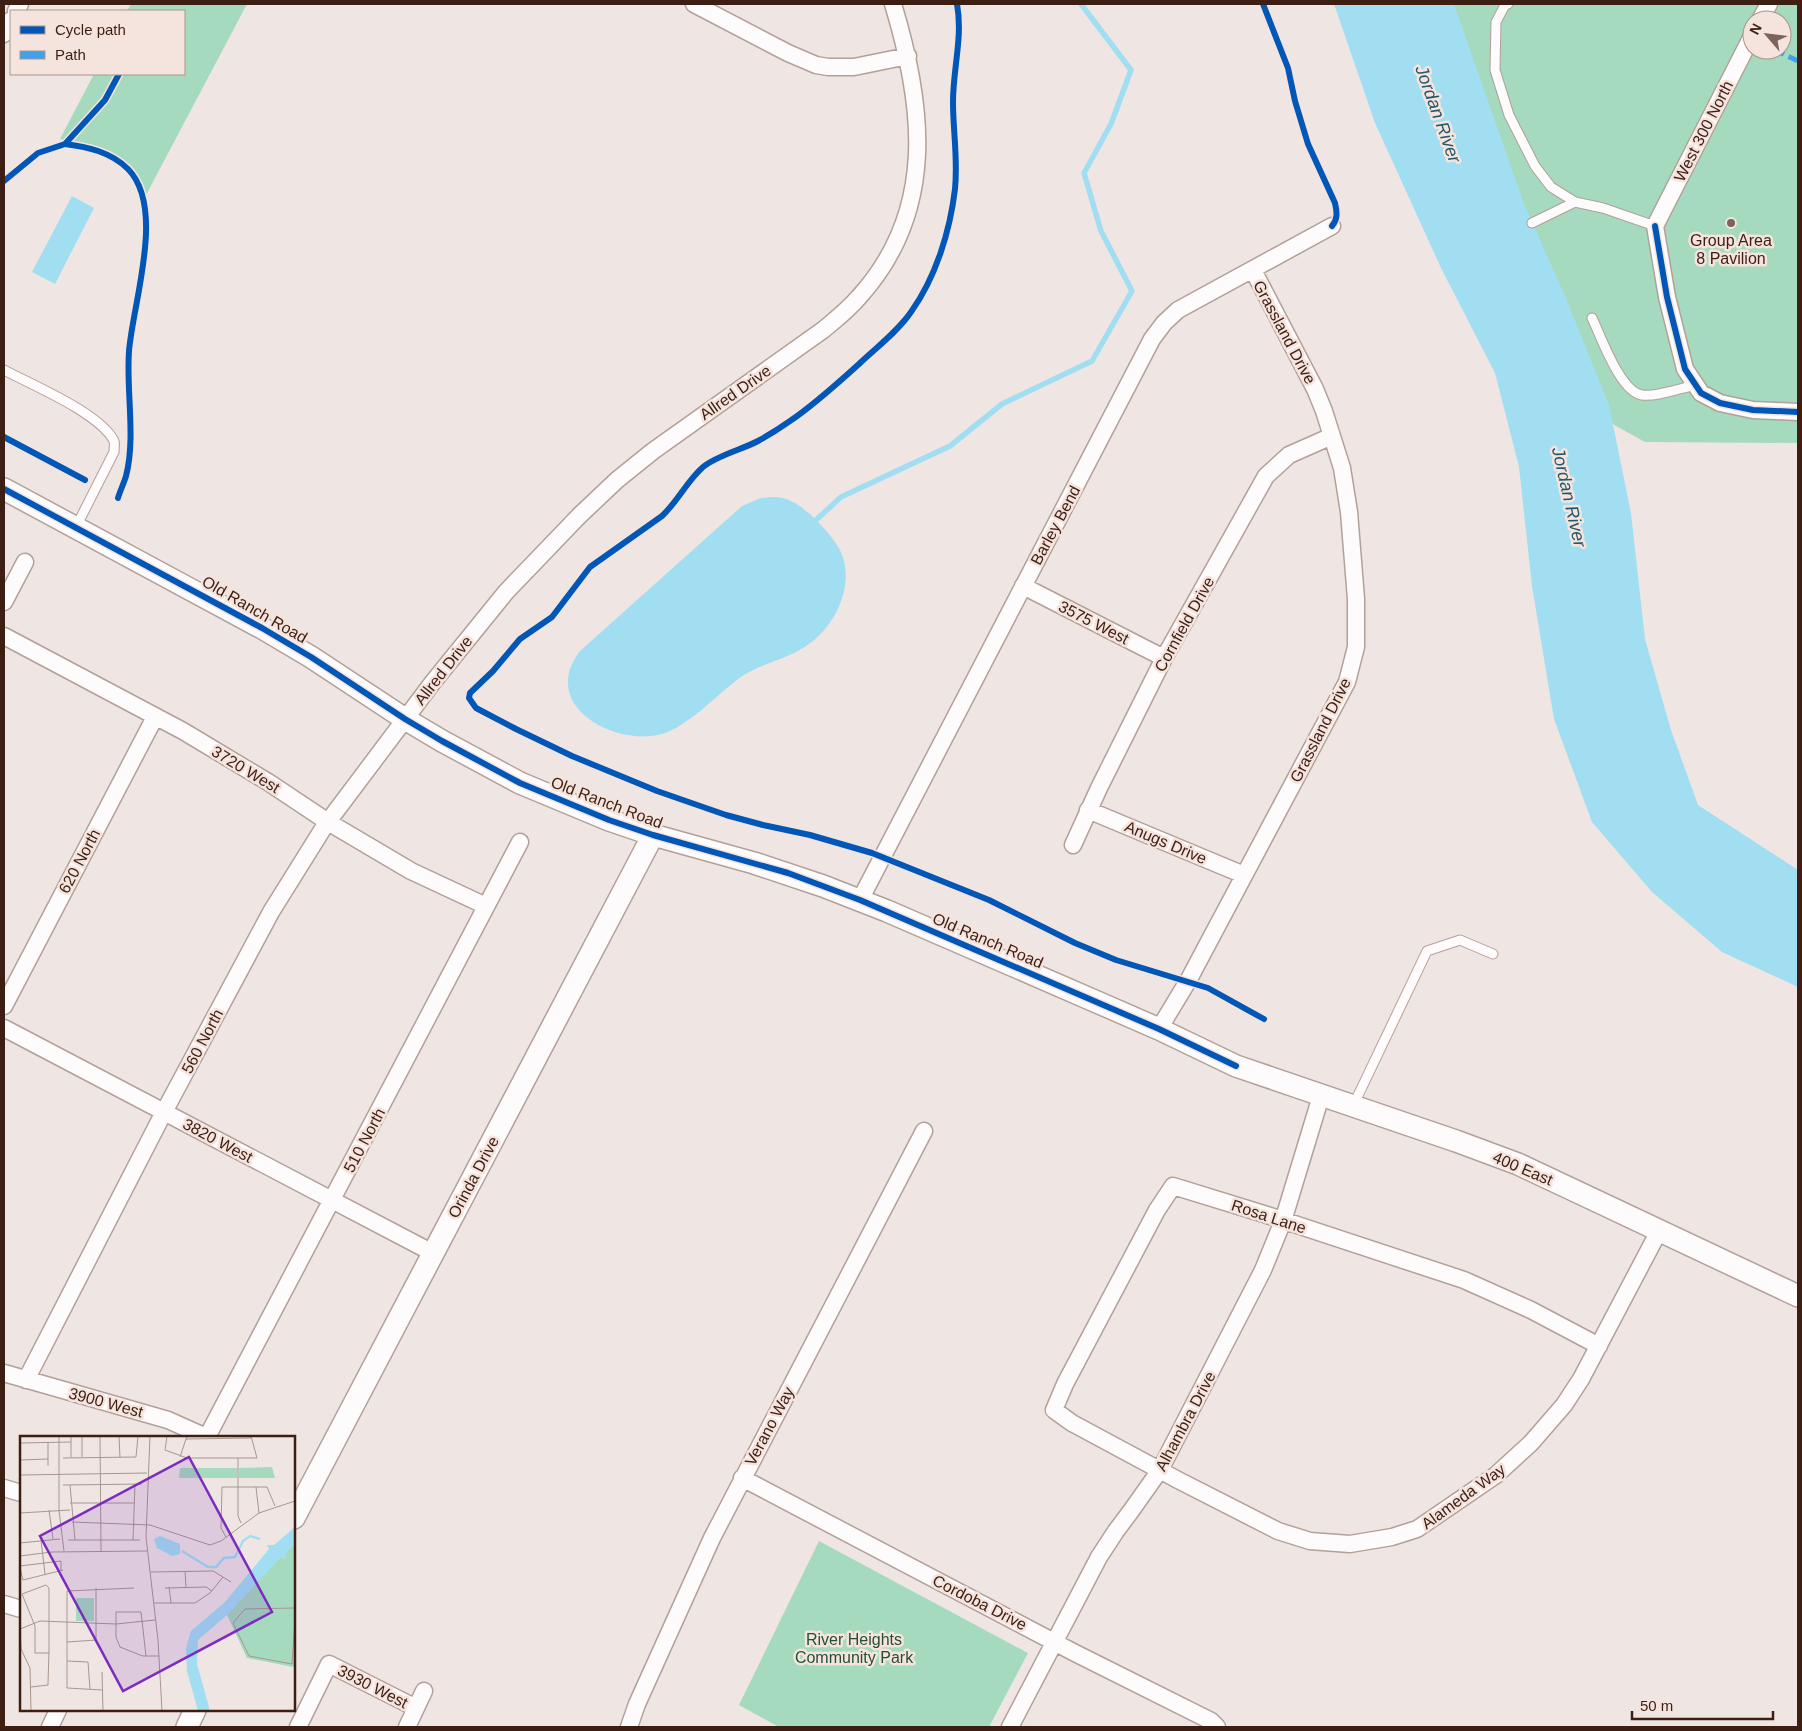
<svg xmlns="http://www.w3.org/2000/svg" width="1802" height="1731" font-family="Helvetica,sans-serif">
<rect width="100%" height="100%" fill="#efe6e3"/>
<path fill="#a5dabe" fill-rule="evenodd" d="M 131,4 L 247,4 L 146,195 C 129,154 102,145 60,139 L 94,74 L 184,74 L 184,11 L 127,11 Z
M 1435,4 L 1798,4 L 1798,443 L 1645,442 L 1598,416 ZM 1752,20 L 1782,20 L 1782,50 L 1752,50 Z
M 819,1541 L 1028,1653 L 989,1727 L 779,1727 L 739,1705 Z"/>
<path fill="#a1def2" d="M 1334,4 L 1454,4 L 1524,204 L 1565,296 L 1609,405 L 1631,513 L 1645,639 L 1671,730 L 1698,805 L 1798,870 L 1798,987 L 1722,952 L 1652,892 L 1592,822 L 1554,719 L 1532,586 L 1519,467 L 1495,373 L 1441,268 L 1375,123 Z
M 72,196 L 94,208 L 55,284 L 32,272 Z
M 771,497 C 779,497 786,498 793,502 C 809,510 832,535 840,550 C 857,585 834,630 803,648 C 782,661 758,664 738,679 C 717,695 687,727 662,734 C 615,747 538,706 580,651 L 742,506 L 761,498 Z"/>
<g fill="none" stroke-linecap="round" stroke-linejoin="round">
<path stroke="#a1def2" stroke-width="5.5" d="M 815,521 L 841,497 L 950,446 L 1002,404 L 1092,361 L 1132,291 L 1101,231 L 1084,173 L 1111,124 L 1131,70 L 1081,4"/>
<g stroke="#b2a099" stroke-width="11">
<path id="service" d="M 1508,4 L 1505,5 L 1496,22 L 1495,70 L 1509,115 L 1535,166 L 1551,187 L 1575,202 L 1603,208 L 1655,226
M 1532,223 L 1575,202
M 1592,318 C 1601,336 1620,392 1642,395 C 1656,397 1681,388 1696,385
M 4,370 C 32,385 100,413 114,441 C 115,444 114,448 114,452 L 76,527
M 1353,1106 L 1427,951 L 1460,940 L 1493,954"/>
</g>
<g stroke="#b2a099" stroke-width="19">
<path id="minor" d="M 694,4 L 788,53 L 816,65 L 828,67 L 854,67 L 908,56
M 16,11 L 20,4
M 1760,20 L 1769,4
M 4,34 L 11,20
M 1752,36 L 1655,226 L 1667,297 L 1685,369 L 1701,393 L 1720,403 L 1753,410 L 1798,412
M 1023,586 L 1164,658
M 4,602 L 25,562
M 4,636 L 183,731 L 268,782 L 328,822 L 411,871 L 486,906
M 1088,810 L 1244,875
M 1073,845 L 1099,788 L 1164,658 L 1266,476 L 1289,455 L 1332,436
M 860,900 L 1152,339 L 1164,323 L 1178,310 L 1332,226
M 4,1006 L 155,717
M 4,1028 L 433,1253
M 1159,1029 L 1188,981 L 1347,682 L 1356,647 L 1356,599 L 1349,512 L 1342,468 L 1324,411 L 1315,389 L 1253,270
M 1599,1346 L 1531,1310 L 1464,1280 L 1264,1214 L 1173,1186 L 1157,1210 L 1065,1384 L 1054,1410 L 1072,1423 L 1178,1480 L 1278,1531 L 1310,1541 L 1350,1544 L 1392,1537 L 1417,1529 L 1496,1475 L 1531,1443 L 1564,1405 L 1581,1379 L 1659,1231
M 4,1373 L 168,1420 L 206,1437
M 26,1380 L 164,1112 L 271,912 L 324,827 L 433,682 L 506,592 L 579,516 L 617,480 L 653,451 L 823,330 C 835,320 848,310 859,297 C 937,211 924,106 893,4
M 207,1437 L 520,842
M 742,1478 L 1075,1653 L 1211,1721 L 1217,1727
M 4,1488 L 21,1493
M 4,1604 L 21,1609
M 50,1727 L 58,1710
M 298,1727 L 329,1664 L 416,1708
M 407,1727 L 424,1691
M 629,1727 L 637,1704 L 712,1538 L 924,1131
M 1010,1727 L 1099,1557 L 1116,1531 L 1131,1511 L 1160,1470 L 1263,1270 L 1283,1221 L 1321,1096"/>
</g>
<g stroke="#b2a099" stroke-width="24">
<path id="tertiary" d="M 4,489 L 262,628 L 311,657 L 405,719 L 442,741 L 520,783 L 609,820 L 653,835 L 754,863 L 823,886 L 887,911 L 1090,999 L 1159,1029 L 1236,1066 L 1456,1141 L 1518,1164 L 1798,1296
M 294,1518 L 653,835
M 187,1727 L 195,1710"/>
</g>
<use href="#service" stroke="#fdfbfb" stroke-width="9"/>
<use href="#minor" stroke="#fdfbfb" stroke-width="16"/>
<use href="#tertiary" stroke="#fdfbfb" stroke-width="21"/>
<path stroke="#3fa2ea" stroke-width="5" stroke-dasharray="10 5" stroke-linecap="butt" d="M 1750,39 L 1752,40
M 1775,50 L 1798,61"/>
<g stroke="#f5e4dd" stroke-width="9">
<path id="cycleway" d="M 957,4 C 963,37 953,68 953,102 C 953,131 958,159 955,189 C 950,231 936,277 911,312 C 898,331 877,347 860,363 C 838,383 815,404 790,421 C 780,428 769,435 758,441 C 741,450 718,455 703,467 C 687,481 678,501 662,516 L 590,567 L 552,617 L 520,639 L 493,671 L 470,693 L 469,698 L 476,708 L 516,729 L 572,756 L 657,791 L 726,815 L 763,825 L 810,835 L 872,853 L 989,900 L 1075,943 L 1116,960 L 1208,988 L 1264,1019
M 1263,4 L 1288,68 L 1295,101 L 1308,144 L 1335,203 C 1337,212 1338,219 1332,226
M 65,144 C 88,147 111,152 128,169 C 166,208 133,302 129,351 C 126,390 136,438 126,476 C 124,483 120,491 118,498
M 4,181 L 38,153 L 65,144 L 105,100 L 119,74
M 1655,226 L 1667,297 L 1685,369 L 1701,393 L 1720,403 L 1753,410 L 1798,412
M 4,437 L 85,480
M 4,489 L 262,628 L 311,657 L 405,719 L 442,741 L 520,783 L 609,820 L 653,835 L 788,873 L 860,900 L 1159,1029 L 1236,1066"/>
</g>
<use href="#cycleway" stroke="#0057b8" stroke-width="6"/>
</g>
<circle fill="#7b645b" stroke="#f5e4dd" stroke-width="2" cx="1731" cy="223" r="5"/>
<g text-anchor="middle" stroke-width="5" stroke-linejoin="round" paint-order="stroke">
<g font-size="16" fill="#3d1e12" stroke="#f5e4dd">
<text transform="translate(1703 131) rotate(-63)" y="6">West 300 North</text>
<text transform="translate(1285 332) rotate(62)" y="6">Grassland Drive</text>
<text transform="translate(735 392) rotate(-35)" y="6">Allred Drive</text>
<text transform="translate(1055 525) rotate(-62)" y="6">Barley Bend</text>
<text transform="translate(255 609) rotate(30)" y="6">Old Ranch Road</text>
<text transform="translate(1094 622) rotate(27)" y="6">3575 West</text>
<text transform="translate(1184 624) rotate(-61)" y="6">Cornfield Drive</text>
<text transform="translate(443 670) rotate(-52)" y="6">Allred Drive</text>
<text transform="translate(1320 730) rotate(-63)" y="6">Grassland Drive</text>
<text transform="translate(246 769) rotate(31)" y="6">3720 West</text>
<text transform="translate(607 802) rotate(21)" y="6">Old Ranch Road</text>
<text transform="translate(1166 842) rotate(23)" y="6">Anugs Drive</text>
<text transform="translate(79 861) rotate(-62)" y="6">620 North</text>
<text transform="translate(988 940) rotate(23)" y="6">Old Ranch Road</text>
<text transform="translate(202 1041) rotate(-62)" y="6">560 North</text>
<text transform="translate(218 1140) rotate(28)" y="6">3820 West</text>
<text transform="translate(364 1140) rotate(-62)" y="6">510 North</text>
<text transform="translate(1523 1168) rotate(23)" y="6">400 East</text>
<text transform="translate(473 1177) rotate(-62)" y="6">Orinda Drive</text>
<text transform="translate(1269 1216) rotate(18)" y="6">Rosa Lane</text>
<text transform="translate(106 1402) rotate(15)" y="6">3900 West</text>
<text transform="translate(1185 1421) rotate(-62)" y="6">Alhambra Drive</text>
<text transform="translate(769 1426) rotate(-62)" y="6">Verano Way</text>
<text transform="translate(1463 1496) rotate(-36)" y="6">Alameda Way</text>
<text transform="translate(980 1602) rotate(27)" y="6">Cordoba Drive</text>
<text transform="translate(373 1686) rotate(27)" y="6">3930 West</text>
</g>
<g font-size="16" fill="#3d1e12" stroke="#f5e4dd">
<text x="1731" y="246">Group Area<tspan x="1731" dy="18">8 Pavilion</tspan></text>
</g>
<g font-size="16" fill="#234f3a" stroke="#f5e4dd">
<text x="854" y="1645">River Heights<tspan x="854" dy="18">Community Park</tspan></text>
</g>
<g font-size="18" font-style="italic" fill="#245868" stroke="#f5e4dd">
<text transform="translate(1438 114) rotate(70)" y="6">Jordan River</text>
<text transform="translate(1569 497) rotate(77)" y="6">Jordan River</text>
</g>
</g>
<g transform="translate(20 1436)">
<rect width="275" height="275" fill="#efe6e3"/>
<path d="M 252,31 L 255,42 L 219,42 L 219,32 ZM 160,32 L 217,32 L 217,42 L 159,42 ZM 275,108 L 275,228 L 273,231 L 227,222 L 206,177 L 240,138 ZM 56,162 L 74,162 L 74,185 L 56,185 Z" fill="#a5dabe"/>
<path d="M 275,91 L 275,108 L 265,118 L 265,124 L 261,121 L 208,178 L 178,204 L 177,228 L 189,271 L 189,275 L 178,275 L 167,235 L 166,212 L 171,195 L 205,166 L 249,113 L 247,109 L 254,109 ZM 140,100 L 160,108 L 160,118 L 152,120 L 137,112 L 134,103 Z" fill="#a1def2"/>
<path fill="none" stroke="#a1def2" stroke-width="2.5" d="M 162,115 L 188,131 L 196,131 L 204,122 L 215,121 L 223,105 L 230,100 L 240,103"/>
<path fill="none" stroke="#a8968f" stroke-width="1" d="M 39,0 L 39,74 L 44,115M 51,0 L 51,21M 62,0 L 62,21M 80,0 L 81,115M 99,0 L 100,22M 130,0 L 126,101 L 138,204 L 142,275M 147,0 L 145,14 L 167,22 L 237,22 L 231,0M 166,3 L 231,2M 28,6 L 28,30M 0,7 L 51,6M 160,21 L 167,0M 43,22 L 116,21 L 118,0M 218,22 L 218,80 L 221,87M 0,24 L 28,23M 0,39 L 127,37M 43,49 L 122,48M 50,49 L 55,104M 236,51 L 239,77M 50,67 L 114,67M 29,74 L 33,103M 0,77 L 50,74M 52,86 L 130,89 L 190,109 L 201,105 L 239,77 L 275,65M 206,101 L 201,92 L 202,51 L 247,51 L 255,70M 21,104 L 25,138M 48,104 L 120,104M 113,104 L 115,48M 0,107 L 40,103M 0,120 L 32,116 L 127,115M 0,130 L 41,125 L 41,135M 0,132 L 3,144 L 43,134M 165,135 L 166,151M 131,136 L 193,135 L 211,146M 149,151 L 151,167M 145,152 L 186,151 L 192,155M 134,167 L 175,167 L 190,157 L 203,141M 275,172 L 225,173 L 213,187 L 229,220 L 272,228 L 275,184M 0,193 L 20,185 L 96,188 L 135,184M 0,193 L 1,213 L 10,232 L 11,275M 47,206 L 76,204 L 76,152M 126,220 L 121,176 L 96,176 L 96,201 L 100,211 L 120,219 L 123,220 L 139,220M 47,225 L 68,226 L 70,253M 82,236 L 83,275M 11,251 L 28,249 L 28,247 L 29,215 L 29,152 L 26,149 L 2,158 L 15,190 L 15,217 L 29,217M 82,254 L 47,252 L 47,155 L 114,152"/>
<path fill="#7b2cbf" fill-opacity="0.15" stroke="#7b2cbf" stroke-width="2.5" d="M 169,21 L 252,176 L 103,255 L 20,100 Z"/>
<rect width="275" height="275" fill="none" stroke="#3d1e12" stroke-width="2.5"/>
</g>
<rect width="1802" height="1731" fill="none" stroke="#3d1e12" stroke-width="10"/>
<rect x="10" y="10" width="175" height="65" fill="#f5e4dd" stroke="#ab958c"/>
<rect x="20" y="26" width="25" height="8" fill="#0057b8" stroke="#ab958c"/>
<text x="55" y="35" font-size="15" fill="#3d1e12">Cycle path</text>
<rect x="20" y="51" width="25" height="8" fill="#3fa2ea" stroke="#ab958c"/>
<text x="55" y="60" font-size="15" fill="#3d1e12">Path</text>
<g transform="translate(1767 35) rotate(298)"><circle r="24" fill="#f5e4dd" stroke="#ab958c"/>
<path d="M0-4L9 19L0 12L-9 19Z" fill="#7b645b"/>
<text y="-8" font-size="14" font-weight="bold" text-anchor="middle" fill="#3d1e12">N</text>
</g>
<path d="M1632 1711v8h141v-8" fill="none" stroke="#3d1e12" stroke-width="2.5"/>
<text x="1640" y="1711" font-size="15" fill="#3d1e12" stroke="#f5e4dd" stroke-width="4" paint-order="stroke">50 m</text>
</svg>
